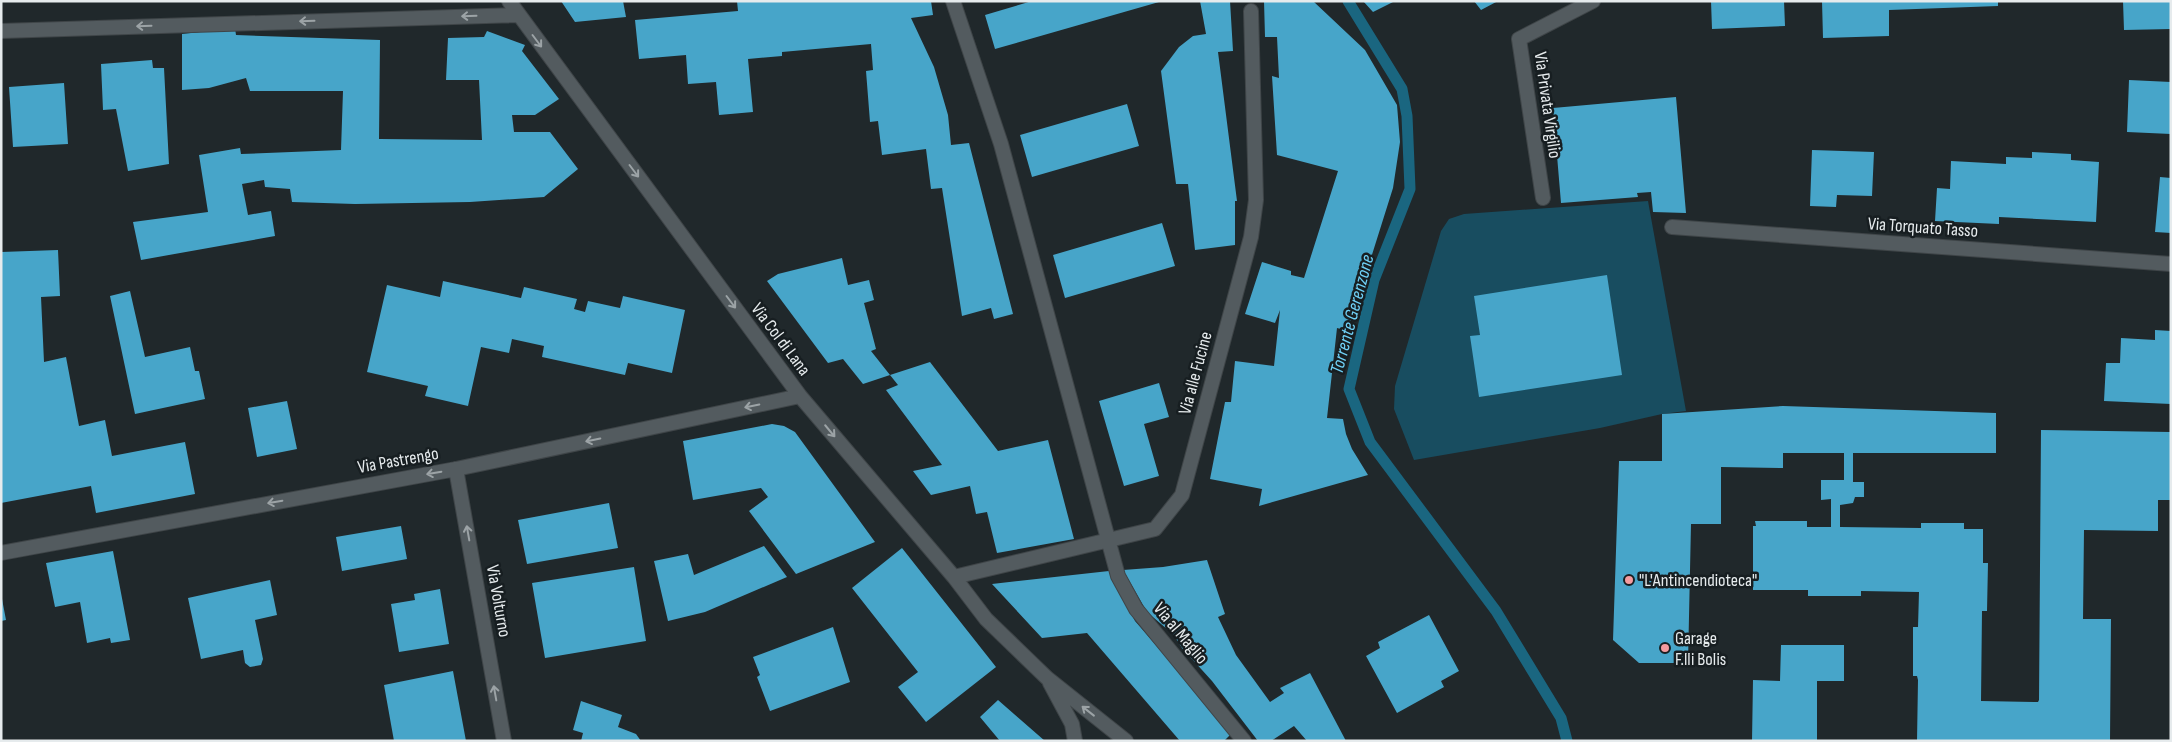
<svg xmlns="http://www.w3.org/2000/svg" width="2172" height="742" font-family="'Sofia Sans Condensed',sans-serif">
<rect width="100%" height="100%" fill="#20282b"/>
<path fill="#184d60" d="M 1648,201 L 1686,411 L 1662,414 L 1600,428 L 1414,460 L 1394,409 L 1395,386 L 1441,231 L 1449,219 L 1464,214 Z"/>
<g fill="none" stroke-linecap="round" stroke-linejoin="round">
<path stroke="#1a6680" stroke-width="11" d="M 1348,1 L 1402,89 L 1407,116 L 1410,189 L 1374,280 L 1349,389 L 1370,442 L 1496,611 L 1561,718 L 1567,741"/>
</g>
<path fill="#47a5c9" d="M 561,1 L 623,1 L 626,17 L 575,22 Z
M 737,1 L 931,1 L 933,15 L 911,18 L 934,67 L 948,115 L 951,145 L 969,143 L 1013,314 L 994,319 L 991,308 L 962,316 L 942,188 L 931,189 L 926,149 L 882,155 L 878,121 L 870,122 L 866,71 L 873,70 L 871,44 L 782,52 L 782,56 L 748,59 L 753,112 L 719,115 L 716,82 L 688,84 L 686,55 L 639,59 L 635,20 L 738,11 Z
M 1032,1 L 1159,1 L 1159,2 L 995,49 L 985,15 Z
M 1200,1 L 1230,1 L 1233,51 L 1218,52 L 1237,201 L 1235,201 L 1235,245 L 1195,250 L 1188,184 L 1176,184 L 1161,71 L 1179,47 L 1193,36 L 1206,34 Z
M 1264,1 L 1313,1 L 1365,50 L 1397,105 L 1400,142 L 1393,188 L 1348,331 L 1337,328 L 1327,418 L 1343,419 L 1346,434 L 1352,449 L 1368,475 L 1259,506 L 1262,489 L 1210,479 L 1225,402 L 1231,402 L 1235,361 L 1274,366 L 1280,310 L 1275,323 L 1245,314 L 1262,262 L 1291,271 L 1291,275 L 1304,278 L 1338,171 L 1277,155 L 1272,76 L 1279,78 L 1277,37 L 1265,37 Z
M 1363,1 L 1395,1 L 1373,12 Z
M 1474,1 L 1498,1 L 1481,10 Z
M 1711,1 L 1784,1 L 1785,26 L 1712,29 Z
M 1822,1 L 1998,1 L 1998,6 L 1889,10 L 1889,36 L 1823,38 Z
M 2123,1 L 2171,1 L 2171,29 L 2124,30 Z
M 235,28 L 236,35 L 380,40 L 379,139 L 482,140 L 479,80 L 446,80 L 448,38 L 484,37 L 487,31 L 525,45 L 522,51 L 559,99 L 535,115 L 512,115 L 514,132 L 550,132 L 578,169 L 544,197 L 470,202 L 355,204 L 292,202 L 290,189 L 265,187 L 264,180 L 242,184 L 248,215 L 271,211 L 275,236 L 141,260 L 133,222 L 208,212 L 199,155 L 240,148 L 241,154 L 341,150 L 343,91 L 250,91 L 246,78 L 209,88 L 182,90 L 182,34 Z
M 152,60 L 153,68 L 164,68 L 169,164 L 128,171 L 116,109 L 103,110 L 101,64 Z
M 2129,80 L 2171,82 L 2171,134 L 2127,132 Z
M 64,83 L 68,144 L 13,147 L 9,87 Z
M 1676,97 L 1686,213 L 1653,212 L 1651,192 L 1637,193 L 1638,197 L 1561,203 L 1553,108 Z
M 1127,104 L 1139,146 L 1032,177 L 1020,135 Z
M 1812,150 L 1874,152 L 1872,196 L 1837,195 L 1836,207 L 1810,206 Z
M 2032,152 L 2071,154 L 2071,160 L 2099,162 L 2096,222 L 1999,217 L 1999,224 L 1935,221 L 1937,188 L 1950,189 L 1951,161 L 2006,164 L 2006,157 L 2032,158 Z
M 2160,177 L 2171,178 L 2171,233 L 2155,232 Z
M 1162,223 L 1175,266 L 1065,298 L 1053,255 Z
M 58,250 L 60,296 L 41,297 L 44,362 L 66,357 L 79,426 L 105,420 L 112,456 L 185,442 L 195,494 L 96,513 L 91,486 L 1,503 L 1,252 Z
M 842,258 L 848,285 L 869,280 L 874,300 L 864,303 L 876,349 L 871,351 L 890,375 L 930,362 L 998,451 L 1048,440 L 1074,539 L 997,553 L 987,512 L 976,514 L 970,486 L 931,495 L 913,471 L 942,465 L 886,390 L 898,385 L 890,375 L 863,384 L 843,359 L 828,363 L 767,281 L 778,274 Z
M 1607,275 L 1622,375 L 1479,397 L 1470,336 L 1480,335 L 1474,296 Z
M 443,281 L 521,298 L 524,287 L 577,299 L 574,309 L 585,312 L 588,301 L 620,308 L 623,296 L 685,310 L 672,373 L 628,363 L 625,375 L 542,357 L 544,346 L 512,339 L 509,353 L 481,347 L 468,406 L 425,396 L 428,386 L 367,372 L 387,285 L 440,297 Z
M 130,291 L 145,357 L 190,347 L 195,371 L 199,371 L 205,399 L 135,414 L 110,296 Z
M 2155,330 L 2171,331 L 2171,404 L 2104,401 L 2106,363 L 2120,363 L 2121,338 L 2155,340 Z
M 1159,383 L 1169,417 L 1144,424 L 1159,476 L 1124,486 L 1099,401 Z
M 287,401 L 297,449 L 257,457 L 248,408 Z
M 1783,406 L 1996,413 L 1996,453 L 1853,453 L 1853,482 L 1864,482 L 1864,497 L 1855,497 L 1853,503 L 1840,505 L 1840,527 L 1921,528 L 1921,523 L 1964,523 L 1964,529 L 1983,529 L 1983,563 L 1988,563 L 1987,611 L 1982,611 L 1981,701 L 2038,702 L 2039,700 L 2041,430 L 2171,432 L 2171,500 L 2158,500 L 2158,531 L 2084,530 L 2083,619 L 2111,619 L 2110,741 L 1917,741 L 1918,680 L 1917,676 L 1913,676 L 1913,627 L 1918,627 L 1919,592 L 1861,591 L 1861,596 L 1808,596 L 1808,590 L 1753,590 L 1753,526 L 1756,526 L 1755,521 L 1807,521 L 1807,527 L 1831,527 L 1831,499 L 1821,500 L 1821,480 L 1844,480 L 1844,453 L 1783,453 L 1783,468 L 1721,467 L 1721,524 L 1691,524 L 1688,663 L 1639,663 L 1613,640 L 1619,461 L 1662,461 L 1662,414 Z
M 772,424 L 784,426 L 795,432 L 875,542 L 796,574 L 749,511 L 768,497 L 761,488 L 693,500 L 683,441 Z
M 609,503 L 618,548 L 527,564 L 518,520 Z
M 401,526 L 407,559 L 342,571 L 336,537 Z
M 764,546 L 787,577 L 705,612 L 668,621 L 654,561 L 688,554 L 694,575 Z
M 902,548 L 996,667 L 926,722 L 898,687 L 918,672 L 852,588 Z
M 113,551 L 130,640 L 111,643 L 110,638 L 87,643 L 80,602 L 55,607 L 46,563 Z
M 1207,560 L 1225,614 L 1218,617 L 1236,655 L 1270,702 L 1284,693 L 1280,688 L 1310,673 L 1346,741 L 1307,741 L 1294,726 L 1271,741 L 1258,741 L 1212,681 L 1182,648 L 1174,635 L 1147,612 L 1123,570 L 1163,567 Z
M 634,567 L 646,641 L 545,658 L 532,583 Z
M 1109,571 L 1135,621 L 1232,733 L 1224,741 L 1180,741 L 1087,633 L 1042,638 L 992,584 Z
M 270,580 L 277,615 L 255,620 L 263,659 L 261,665 L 250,667 L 245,663 L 243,650 L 201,659 L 188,598 Z
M 440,589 L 449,644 L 399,652 L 391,604 L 415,600 L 414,594 Z
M 1,599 L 2,599 L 6,620 L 1,621 Z
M 1429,615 L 1459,671 L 1441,681 L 1444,687 L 1397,713 L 1366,656 L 1380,648 L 1378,642 Z
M 833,627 L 850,682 L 770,711 L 757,677 L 760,675 L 753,657 Z
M 1781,645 L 1844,645 L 1844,681 L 1817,681 L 1817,741 L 1752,741 L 1753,680 L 1780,681 Z
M 453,671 L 466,741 L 394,741 L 384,685 Z
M 998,700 L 1045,741 L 1000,741 L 980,717 Z
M 581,701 L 622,715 L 618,727 L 636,734 L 641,741 L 581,741 L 583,733 L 573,730 Z"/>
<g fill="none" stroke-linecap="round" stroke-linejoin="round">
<g stroke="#3f4548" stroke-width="16">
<path id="minor" d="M 509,1 L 800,396 L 954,577 L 986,619 L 1047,678 L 1126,741
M 953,1 L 1001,144 L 1118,576 L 1136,609 L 1244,741
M 1,31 L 518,15
M 1543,198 L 1519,39 L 1593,1
M 1672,227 L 2171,264
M 456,469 L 504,741
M 1,553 L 456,469 L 800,396
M 954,577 L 1155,529 L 1182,495 L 1251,237 L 1256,200 L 1251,11
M 1050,683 L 1072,724 L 1075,741"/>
</g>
<use href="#minor" stroke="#535b5f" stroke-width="14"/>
</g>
<defs><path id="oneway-shaft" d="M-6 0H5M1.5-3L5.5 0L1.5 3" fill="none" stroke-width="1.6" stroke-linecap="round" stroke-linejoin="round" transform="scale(1.25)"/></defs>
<g stroke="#9ca3a6">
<use href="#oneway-shaft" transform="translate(469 16) rotate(178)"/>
<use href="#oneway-shaft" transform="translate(307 21) rotate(178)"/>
<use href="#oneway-shaft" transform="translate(144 26) rotate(178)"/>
<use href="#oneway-shaft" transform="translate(537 41) rotate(53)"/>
<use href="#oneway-shaft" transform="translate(634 171) rotate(53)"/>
<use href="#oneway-shaft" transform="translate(731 302) rotate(53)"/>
<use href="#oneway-shaft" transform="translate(752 406) rotate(168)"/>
<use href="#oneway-shaft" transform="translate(830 431) rotate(50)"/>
<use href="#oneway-shaft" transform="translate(593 440) rotate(168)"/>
<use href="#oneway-shaft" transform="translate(434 473) rotate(170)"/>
<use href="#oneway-shaft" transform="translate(275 502) rotate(170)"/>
<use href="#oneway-shaft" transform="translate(468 533) rotate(-100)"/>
<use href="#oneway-shaft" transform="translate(495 693) rotate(-100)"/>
<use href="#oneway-shaft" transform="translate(1088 711) rotate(-142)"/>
</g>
<g fill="#f49b9f" stroke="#171e21" stroke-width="2">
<circle cx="1629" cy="580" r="5"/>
<circle cx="1665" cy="648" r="5"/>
</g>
<g text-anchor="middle" stroke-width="5" stroke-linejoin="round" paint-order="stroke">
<g font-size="18" fill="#e6ebed" stroke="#171e21">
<text transform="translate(1548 105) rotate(82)" y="6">Via Privata Virgilio</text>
<text transform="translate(1923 227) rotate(4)" y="6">Via Torquato Tasso</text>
<text transform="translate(781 339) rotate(53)" y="6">Via Col di Lana</text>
<text transform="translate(1195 373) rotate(-75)" y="6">Via alle Fucine</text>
<text transform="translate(398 460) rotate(-10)" y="6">Via Pastrengo</text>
<text transform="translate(499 601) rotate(80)" y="6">Via Volturno</text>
<text transform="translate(1181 633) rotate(50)" y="6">Via al Maglio</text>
</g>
<g font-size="18" fill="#e6ebed" stroke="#171e21" text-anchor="start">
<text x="1639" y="586">"L'Antincendioteca"</text>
<text x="1675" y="644">Garage<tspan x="1675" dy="21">F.lli Bolis</tspan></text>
</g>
<g font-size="19" font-style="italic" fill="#70d1f7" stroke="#171e21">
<text transform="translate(1351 314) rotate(-75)" y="7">Torrente Gerenzone</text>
</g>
</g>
<rect width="2172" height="742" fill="none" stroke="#e6ebed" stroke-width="5"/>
</svg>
